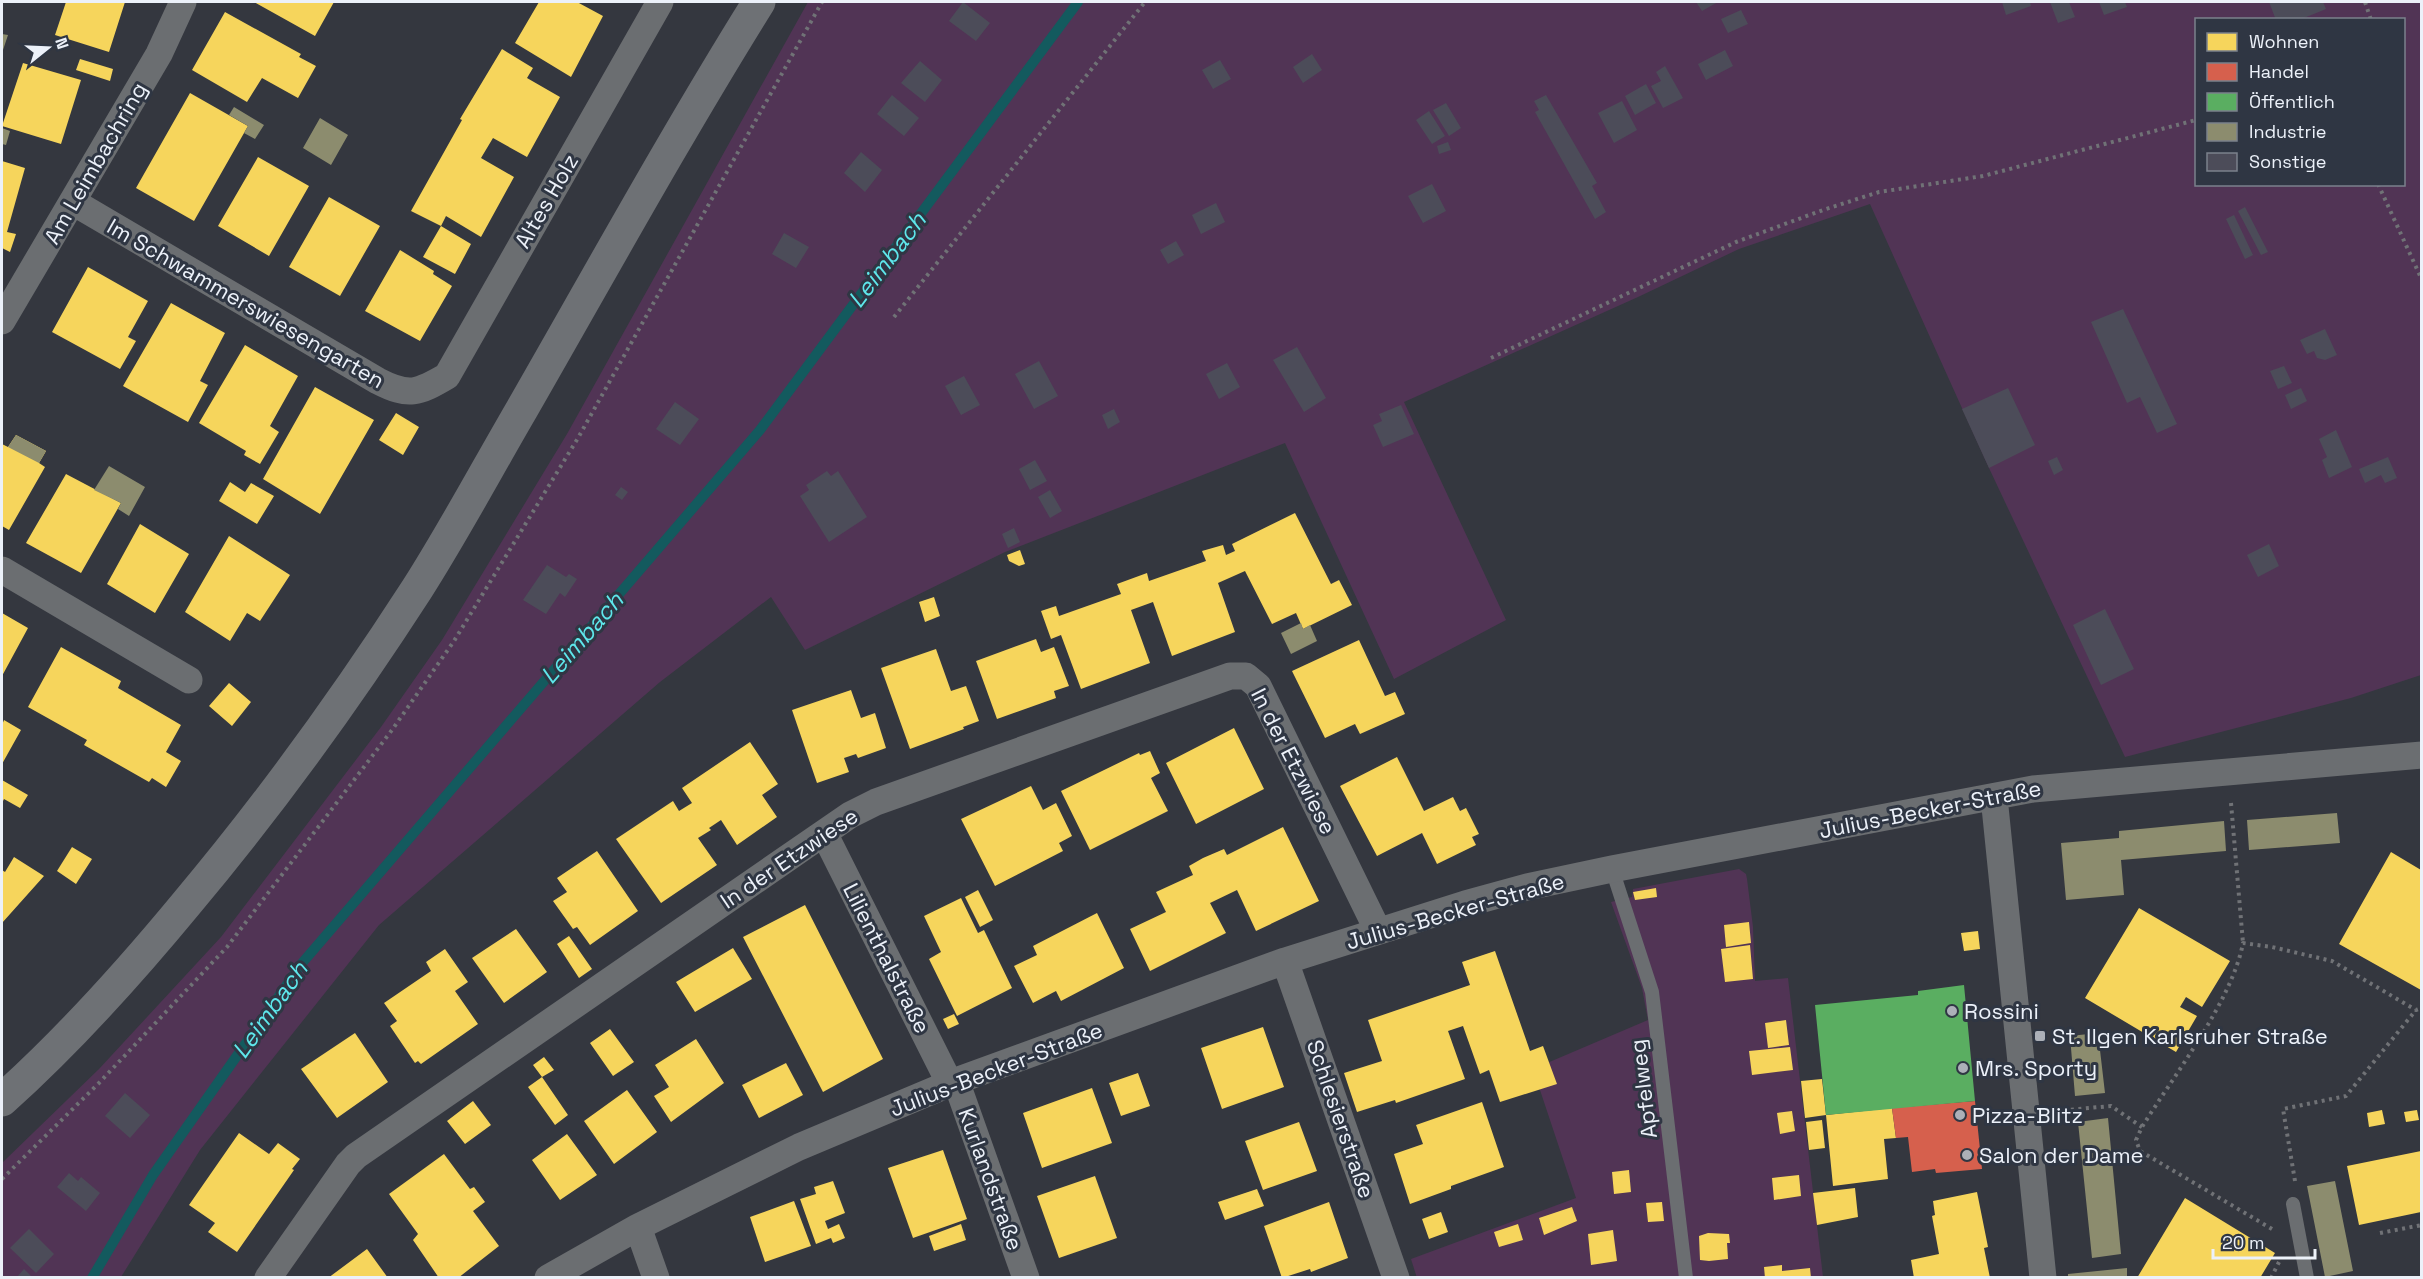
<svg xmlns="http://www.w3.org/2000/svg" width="2423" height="1279" font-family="'Space Grotesk',sans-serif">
<rect width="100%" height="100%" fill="#34373f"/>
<path fill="#513455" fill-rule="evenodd" d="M 808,2 L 2421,2 L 2421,675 L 2351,698 L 2125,757 L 1989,468 L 1870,204 L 1739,249 L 1638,297 L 1404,402 L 1506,620 L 1394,679 L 1285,443 L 1005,552 L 805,650 L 771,597 L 660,682 L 379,925 L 200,1150 L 121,1277 L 2,1278 L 2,1163 L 99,1069 L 221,937 L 381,727 L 442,640 L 567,434 ZM 2196,20 L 2404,20 L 2404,184 L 2196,184 Z
M 1739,869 L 1746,874 L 1747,879 L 1753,927 L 1755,981 L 1788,978 L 1823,1277 L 1417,1278 L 1411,1259 L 1576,1198 L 1533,1069 L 1648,1020 L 1642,988 L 1611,902 L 1632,897 L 1633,889 Z"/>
<path fill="#f6d55c" d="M 66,2 L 125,2 L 109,52 L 55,35 Z
M 254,2 L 334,2 L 315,36 Z
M 539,2 L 577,2 L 603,16 L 571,77 L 515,43 Z
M 225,12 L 301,54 L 299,57 L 316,66 L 298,98 L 262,78 L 247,102 L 192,70 Z
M 502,49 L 533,68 L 527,78 L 560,97 L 527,157 L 493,138 L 481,158 L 514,177 L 481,237 L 446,216 L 441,226 L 471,244 L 455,274 L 423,257 L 441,226 L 411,211 L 462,120 L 460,119 Z
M 80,59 L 113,69 L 110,81 L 76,70 Z
M 23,63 L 81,80 L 61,144 L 2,126 Z
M 190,93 L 248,126 L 194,221 L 136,188 Z
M 258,157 L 309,186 L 269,256 L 218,226 Z
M 2,161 L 25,168 L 7,232 L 16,234 L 10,252 L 2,248 Z
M 329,197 L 380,226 L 340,296 L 289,267 Z
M 400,250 L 434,271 L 433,274 L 452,286 L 420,341 L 365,311 Z
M 88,267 L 148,301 L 128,337 L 136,341 L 120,369 L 52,332 Z
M 171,303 L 225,333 L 200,381 L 208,385 L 188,422 L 123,386 Z
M 245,345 L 298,376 L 270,426 L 279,432 L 260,464 L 244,455 L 246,451 L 199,423 Z
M 315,387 L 374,420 L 320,514 L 263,479 Z
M 396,413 L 419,427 L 403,455 L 379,440 Z
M 16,435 L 46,451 L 39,463 L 45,467 L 9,530 L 2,526 L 2,444 L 8,447 Z
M 66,474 L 121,503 L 81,573 L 26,543 Z
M 230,482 L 245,492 L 251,483 L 274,496 L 257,524 L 219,501 Z
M 1295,513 L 1331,584 L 1339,580 L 1352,605 L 1303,629 L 1296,613 L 1272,624 L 1245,571 L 1218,583 L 1235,632 L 1172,656 L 1153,602 L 1131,610 L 1150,663 L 1081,689 L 1061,635 L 1051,639 L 1041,611 L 1056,606 L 1059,616 L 1121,594 L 1117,584 L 1147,573 L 1149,581 L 1206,561 L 1202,551 L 1223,545 L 1226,555 L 1235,551 L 1232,544 Z
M 140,524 L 189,554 L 155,613 L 107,584 Z
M 229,536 L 290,575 L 260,621 L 247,613 L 230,641 L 185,612 Z
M 1020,550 L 1025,564 L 1019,566 L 1009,561 L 1007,555 Z
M 934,597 L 940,616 L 925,622 L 919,602 Z
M 2,613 L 28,628 L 2,676 Z
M 1036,639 L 1041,652 L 1054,647 L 1069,686 L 1054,691 L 1056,698 L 997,719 L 976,661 Z
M 1359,640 L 1385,696 L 1395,692 L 1405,714 L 1360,734 L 1355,724 L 1325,738 L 1292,671 Z
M 61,647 L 121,681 L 118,688 L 181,725 L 166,752 L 181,761 L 166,787 L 152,778 L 149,782 L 84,745 L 87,740 L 28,707 Z
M 936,649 L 951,691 L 966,686 L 979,721 L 963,727 L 964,729 L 910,749 L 881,668 Z
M 229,683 L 251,702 L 232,726 L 209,706 Z
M 851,690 L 861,718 L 875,713 L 886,748 L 858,758 L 856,754 L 844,758 L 849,772 L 817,783 L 792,710 Z
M 4,720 L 21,730 L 2,764 L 2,725 Z
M 1234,728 L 1264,789 L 1196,824 L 1166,763 Z
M 750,742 L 778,784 L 762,795 L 777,817 L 737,845 L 721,820 L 709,828 L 711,830 L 698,838 L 717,865 L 661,903 L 616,839 L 673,801 L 679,811 L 692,803 L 682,788 Z
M 1150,751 L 1160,773 L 1151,778 L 1168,811 L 1090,850 L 1061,791 L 1139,753 L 1140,755 Z
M 1397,757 L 1424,811 L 1453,797 L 1460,811 L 1466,808 L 1479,834 L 1472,837 L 1476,845 L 1437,864 L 1422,833 L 1377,856 L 1340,786 Z
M 2,780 L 28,795 L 20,808 L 4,799 L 2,803 Z
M 1031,786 L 1043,810 L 1056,803 L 1072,836 L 1059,843 L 1063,851 L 995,886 L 961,819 Z
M 1283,827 L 1319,901 L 1256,931 L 1237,890 L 1210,903 L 1226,933 L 1150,971 L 1130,929 L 1166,912 L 1156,892 L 1193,875 L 1189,866 L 1203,858 L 1224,849 L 1227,855 Z
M 72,847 L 92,859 L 76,884 L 57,871 Z
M 597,851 L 638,911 L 590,945 L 577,927 L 573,929 L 553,901 L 567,892 L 557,878 Z
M 2391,852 L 2421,870 L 2421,990 L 2339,944 Z
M 14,857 L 44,876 L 2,923 L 2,870 L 5,872 Z
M 1656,888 L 1657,897 L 1635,900 L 1633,892 Z
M 978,890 L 993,920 L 980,927 L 965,897 Z
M 961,898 L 978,933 L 984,930 L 1012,988 L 957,1016 L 929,959 L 941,952 L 924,916 Z
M 805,905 L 883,1059 L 823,1092 L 743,937 Z
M 2139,908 L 2230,961 L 2202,1007 L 2186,997 L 2180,1007 L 2197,1016 L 2176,1052 L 2085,998 Z
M 1097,913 L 1124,968 L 1061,1001 L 1056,991 L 1033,1003 L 1014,966 L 1037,955 L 1033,946 Z
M 1749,922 L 1751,943 L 1726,947 L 1724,925 Z
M 516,929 L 547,972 L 504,1003 L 472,958 Z
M 1978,931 L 1980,949 L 1964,951 L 1961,933 Z
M 569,936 L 592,969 L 579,978 L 557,944 Z
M 1750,945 L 1753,979 L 1725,982 L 1721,949 Z
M 733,948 L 752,979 L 695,1012 L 676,982 Z
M 445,949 L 468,982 L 455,991 L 478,1024 L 421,1064 L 418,1061 L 415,1063 L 390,1026 L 397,1021 L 384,1003 L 431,971 L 426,962 Z
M 1495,951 L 1530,1051 L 1543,1046 L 1557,1084 L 1500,1102 L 1489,1070 L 1480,1074 L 1463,1026 L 1448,1031 L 1465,1079 L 1396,1103 L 1395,1100 L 1357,1112 L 1344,1073 L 1382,1061 L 1368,1020 L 1470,985 L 1462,962 Z
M 954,1014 L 959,1024 L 948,1029 L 943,1019 Z
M 1786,1020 L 1789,1045 L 1768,1048 L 1765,1023 Z
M 1263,1027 L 1284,1087 L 1222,1109 L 1201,1048 Z
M 610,1029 L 634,1062 L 613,1076 L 590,1043 Z
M 355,1033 L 388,1082 L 337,1118 L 301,1069 Z
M 696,1039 L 724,1083 L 671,1122 L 654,1096 L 669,1087 L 655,1065 Z
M 1790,1047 L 1793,1070 L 1752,1075 L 1749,1051 Z
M 544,1057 L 554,1070 L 542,1077 L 533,1065 Z
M 786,1063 L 803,1095 L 759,1118 L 742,1085 Z
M 1138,1073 L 1150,1106 L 1121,1116 L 1109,1083 Z
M 542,1077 L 568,1115 L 555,1125 L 528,1087 Z
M 1822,1079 L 1826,1115 L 1805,1118 L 1801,1081 Z
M 1092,1088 L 1112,1143 L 1042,1168 L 1023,1113 Z
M 627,1090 L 657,1132 L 614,1164 L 584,1121 Z
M 473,1101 L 491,1125 L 465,1144 L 447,1121 Z
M 1482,1102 L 1504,1167 L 1451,1186 L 1451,1189 L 1410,1204 L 1394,1154 L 1423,1144 L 1416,1125 Z
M 1892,1108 L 1896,1138 L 1884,1139 L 1888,1179 L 1833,1186 L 1826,1115 Z
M 2382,1110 L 2385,1124 L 2369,1127 L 2367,1113 Z
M 2417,1110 L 2419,1120 L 2406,1122 L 2404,1112 Z
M 1792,1111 L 1795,1131 L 1780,1134 L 1777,1113 Z
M 1822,1120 L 1825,1148 L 1809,1150 L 1806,1122 Z
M 1299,1122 L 1317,1171 L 1263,1190 L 1245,1141 Z
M 239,1133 L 269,1154 L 278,1143 L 300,1159 L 292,1169 L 294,1170 L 237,1252 L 208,1232 L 215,1223 L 189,1205 Z
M 567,1134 L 597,1175 L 560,1200 L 532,1160 Z
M 943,1150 L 967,1219 L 913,1238 L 888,1168 Z
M 2421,1151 L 2421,1212 L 2359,1225 L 2347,1166 Z
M 444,1154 L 470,1189 L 474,1187 L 485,1202 L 473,1211 L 499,1246 L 458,1278 L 439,1278 L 413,1240 L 418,1234 L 389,1194 Z
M 1629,1170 L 1631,1192 L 1614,1194 L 1612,1172 Z
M 1799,1175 L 1801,1196 L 1774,1200 L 1772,1178 Z
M 1095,1176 L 1117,1238 L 1059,1258 L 1037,1196 Z
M 833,1181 L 845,1213 L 825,1221 L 828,1229 L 839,1224 L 845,1238 L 833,1243 L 831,1238 L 816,1244 L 800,1199 L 816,1194 L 814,1187 Z
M 1855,1188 L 1858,1217 L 1817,1225 L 1813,1193 Z
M 1257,1189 L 1264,1206 L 1225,1220 L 1218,1202 Z
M 1977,1192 L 1988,1247 L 1984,1248 L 1990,1278 L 1914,1278 L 1911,1260 L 1939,1254 L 1932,1216 L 1935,1215 L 1933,1201 Z
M 2185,1198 L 2275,1253 L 2260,1278 L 2137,1278 Z
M 794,1201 L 811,1246 L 765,1262 L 750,1217 Z
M 1329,1202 L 1348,1258 L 1311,1272 L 1310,1269 L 1282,1278 L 1264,1226 Z
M 1662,1202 L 1664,1221 L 1648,1222 L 1646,1203 Z
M 1572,1207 L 1577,1221 L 1544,1235 L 1539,1218 Z
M 1441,1212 L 1448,1232 L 1429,1239 L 1422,1219 Z
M 961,1224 L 966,1240 L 934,1251 L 929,1236 Z
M 1518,1224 L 1523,1240 L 1499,1247 L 1494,1232 Z
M 1613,1230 L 1617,1261 L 1591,1265 L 1588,1234 Z
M 1708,1233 L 1729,1234 L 1730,1243 L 1727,1243 L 1728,1259 L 1709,1261 L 1700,1260 L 1699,1236 Z
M 367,1249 L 388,1278 L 328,1278 Z
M 1782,1265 L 1782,1271 L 1810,1268 L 1811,1278 L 1765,1278 L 1764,1267 Z"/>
<path fill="#d6604d" d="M 1975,1101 L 1982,1169 L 1936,1173 L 1935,1169 L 1912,1172 L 1908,1137 L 1896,1138 L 1892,1108 Z"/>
<path fill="#5aae61" d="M 1964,985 L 1975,1101 L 1826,1115 L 1815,1005 L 1918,995 L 1918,991 Z"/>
<path fill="#8c8c6e" d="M 2,34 L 8,35 L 2,53 Z
M 234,107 L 264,125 L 255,139 L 244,133 L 248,126 L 229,115 Z
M 320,118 L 348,135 L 331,165 L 303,148 Z
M 2,128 L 10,131 L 6,145 L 2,144 Z
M 16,435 L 46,451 L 39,463 L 8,447 Z
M 109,466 L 145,487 L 129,516 L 118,509 L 121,503 L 94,490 Z
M 1301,623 L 1303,629 L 1310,625 L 1317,641 L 1291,654 L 1281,633 Z
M 2337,813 L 2340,843 L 2249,850 L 2247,820 Z
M 2224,821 L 2226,851 L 2121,860 L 2124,895 L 2066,900 L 2061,843 L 2119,838 L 2119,831 Z
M 2098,1033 L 2105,1093 L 2075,1096 L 2070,1036 Z
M 2108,1118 L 2121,1254 L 2092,1258 L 2078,1122 Z
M 2335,1181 L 2353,1271 L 2325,1277 L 2307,1186 Z
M 2127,1268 L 2127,1278 L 2068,1278 L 2068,1274 Z"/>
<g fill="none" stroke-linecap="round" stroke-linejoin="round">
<path stroke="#135a5e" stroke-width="10" d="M 92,1278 L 153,1175 L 303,962 L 760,430 L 1078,2"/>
</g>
<path fill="#4c4c59" d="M 963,2 L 990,23 L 976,41 L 949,21 Z
M 1696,2 L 1718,2 L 1702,11 Z
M 2002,2 L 2030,2 L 2031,6 L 2006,15 Z
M 2050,2 L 2069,2 L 2075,17 L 2058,23 Z
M 2099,2 L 2125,2 L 2127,7 L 2104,15 Z
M 2269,2 L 2323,2 L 2326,9 L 2299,20 L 2276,20 Z
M 1741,10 L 1748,24 L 1728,33 L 1721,19 Z
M 1725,50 L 1733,66 L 1706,80 L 1698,64 Z
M 1312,54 L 1322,70 L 1303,83 L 1293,67 Z
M 1220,60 L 1231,79 L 1213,89 L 1202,70 Z
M 920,61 L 942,80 L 925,102 L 901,83 Z
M 1665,66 L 1683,98 L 1663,108 L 1651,86 L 1661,81 L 1656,72 Z
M 1646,84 L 1656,103 L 1635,115 L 1625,96 Z
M 892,95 L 919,118 L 904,136 L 877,114 Z
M 1546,95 L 1597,183 L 1592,186 L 1606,212 L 1595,219 L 1535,112 L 1539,110 L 1534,101 Z
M 1622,101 L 1637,130 L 1614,143 L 1598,113 Z
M 1446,103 L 1461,128 L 1449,136 L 1433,110 Z
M 1429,111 L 1445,136 L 1432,144 L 1416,120 Z
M 1448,142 L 1451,150 L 1439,154 L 1437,146 Z
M 861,152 L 882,170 L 865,192 L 844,173 Z
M 1432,184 L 1446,211 L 1423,223 L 1408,196 Z
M 1216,203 L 1225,222 L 1201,234 L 1192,215 Z
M 2245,207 L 2268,252 L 2261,255 L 2238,211 Z
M 2234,215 L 2253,255 L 2245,259 L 2226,219 Z
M 784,233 L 809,247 L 796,268 L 772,254 Z
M 1176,241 L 1184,255 L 1168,264 L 1160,250 Z
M 2123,309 L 2177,424 L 2157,433 L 2140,397 L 2127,403 L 2091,322 Z
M 2325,329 L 2337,355 L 2325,360 L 2317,358 L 2314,351 L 2307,354 L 2300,340 Z
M 1297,347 L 1326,398 L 1304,412 L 1273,360 Z
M 1039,361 L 1058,396 L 1034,409 L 1015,374 Z
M 1227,363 L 1240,387 L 1219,399 L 1206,374 Z
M 2284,366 L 2292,383 L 2278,389 L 2270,371 Z
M 964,376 L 980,405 L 961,415 L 945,386 Z
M 2008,388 L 2035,445 L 1989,468 L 1962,409 Z
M 2301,388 L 2307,401 L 2291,409 L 2285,395 Z
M 675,402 L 699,419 L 680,445 L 656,429 Z
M 1401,405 L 1414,434 L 1383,447 L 1373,425 L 1382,421 L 1379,414 Z
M 1114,409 L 1120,422 L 1108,429 L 1102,415 Z
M 2336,430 L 2352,467 L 2329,478 L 2322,460 L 2327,457 L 2319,439 Z
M 2057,457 L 2063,470 L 2054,475 L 2048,461 Z
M 2388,457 L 2397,478 L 2385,483 L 2381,475 L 2365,483 L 2359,469 Z
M 1035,460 L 1047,481 L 1030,490 L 1019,469 Z
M 827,471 L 831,476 L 838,471 L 867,517 L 829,542 L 800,496 L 809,490 L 806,485 Z
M 621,487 L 628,492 L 622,500 L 615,495 Z
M 1050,490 L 1062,511 L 1050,518 L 1038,497 Z
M 1014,528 L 1020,542 L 1008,548 L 1002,534 Z
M 2269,544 L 2279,566 L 2258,577 L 2247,555 Z
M 547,565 L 566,577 L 569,574 L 577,579 L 565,597 L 560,593 L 546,614 L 523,600 Z
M 2105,609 L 2134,669 L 2101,685 L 2073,625 Z
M 125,1093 L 150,1115 L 130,1138 L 105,1116 Z
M 69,1173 L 78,1181 L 81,1177 L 100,1193 L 86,1211 L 57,1187 Z
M 29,1229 L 54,1254 L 36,1273 L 10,1248 Z
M 24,1269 L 33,1278 L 16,1278 Z"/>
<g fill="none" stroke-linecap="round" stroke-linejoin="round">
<path stroke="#707276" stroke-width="4" stroke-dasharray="3 4.5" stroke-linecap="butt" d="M 2365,2 L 2371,20
M 2378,184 L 2422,280
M 894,317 L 1145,2
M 1491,358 L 1736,242 L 1823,210 L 1879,192 L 1983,176 L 2196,120
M 2231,803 L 2243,943
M 2056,1111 L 2111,1106 L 2142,1127
M 2,1179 L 99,1083 L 227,947 L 392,730 L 454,641 L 578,438 L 822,2
M 2295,1181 L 2283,1109 L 2346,1096 L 2416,1010
M 2272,1229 L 2140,1151 L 2136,1140 L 2142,1127 C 2174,1075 2232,1001 2243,943 L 2272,947 L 2332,961 L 2416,1010 L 2422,1008
M 2380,1233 L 2422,1225
M 2271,1278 L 2279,1262"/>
<path stroke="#6b6e71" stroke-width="14" d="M 1612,869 L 1652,992 L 1686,1278
M 2293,1204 L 2307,1278"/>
<path stroke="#6b6e71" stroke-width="27" d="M 73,202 L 378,381 C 409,397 418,393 447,376 L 660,2
M 2,321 L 159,54 L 183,2
M 2,570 L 189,680
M 1994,797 L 2043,1278
M 824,833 L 950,1084
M 1285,961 L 1396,1278
M 956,1081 L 1026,1278
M 638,1227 L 656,1278
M 268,1278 L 348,1164 L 356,1156 L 850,815 L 876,802 L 1230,676 L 1246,676 L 1258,686 L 1378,931
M 548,1278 L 638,1227 L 799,1147 L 956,1081 L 1285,961 L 1465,904 L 1527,887 L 1612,869 L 2033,789 L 2422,755"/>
<path stroke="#6e7175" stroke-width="33" d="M 2,1100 C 69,1040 129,973 186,904 C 270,804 346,699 417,589 C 454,531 487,469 522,409 C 600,273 676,135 759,2"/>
</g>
<g fill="#acb0b8" stroke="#2f3643" stroke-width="2">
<circle cx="1952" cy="1011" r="6"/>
<rect x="2034" y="1030" width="12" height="12" rx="3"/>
<circle cx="1963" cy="1068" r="6"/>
<circle cx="1960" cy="1115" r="6"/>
<circle cx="1967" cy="1155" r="6"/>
</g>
<g text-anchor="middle" stroke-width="6" stroke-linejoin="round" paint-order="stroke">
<g font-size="22" fill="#ecf1f9" stroke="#2f3643">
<text transform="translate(95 163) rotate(-60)" y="8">Am Leimbachring</text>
<text transform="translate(546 201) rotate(-60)" y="8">Altes Holz</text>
<text transform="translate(246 303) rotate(30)" y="8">Im Schwammerswiesengarten</text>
<text transform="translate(1294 761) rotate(63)" y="8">In der Etzwiese</text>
<text transform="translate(1930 809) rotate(-11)" y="8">Julius-Becker-Straße</text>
<text transform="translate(789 858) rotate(-34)" y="8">In der Etzwiese</text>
<text transform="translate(1455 911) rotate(-16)" y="8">Julius-Becker-Straße</text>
<text transform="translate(887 958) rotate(63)" y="8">Lilienthalstraße</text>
<text transform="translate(996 1069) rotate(-21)" y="8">Julius-Becker-Straße</text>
<text transform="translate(1643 1089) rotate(-97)" y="8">Apfelweg</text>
<text transform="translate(1341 1119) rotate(71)" y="8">Schlesierstraße</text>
<text transform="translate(991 1179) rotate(70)" y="8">Kurlandstraße</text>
</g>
<g font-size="22" fill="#ecf1f9" stroke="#2f3643" text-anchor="start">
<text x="1964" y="1019">Rossini</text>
<text x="2052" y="1044">St. Ilgen Karlsruher Straße</text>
<text x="1975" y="1076">Mrs. Sporty</text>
<text x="1972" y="1123">Pizza-Blitz</text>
<text x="1979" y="1163">Salon der Dame</text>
</g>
<g font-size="24" font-style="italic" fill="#5ee7eb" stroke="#2f3643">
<text transform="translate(887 260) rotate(-53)" y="8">Leimbach</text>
<text transform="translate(582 638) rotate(-49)" y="8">Leimbach</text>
<text transform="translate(270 1010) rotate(-55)" y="8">Leimbach</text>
</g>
</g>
<rect width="2423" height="1279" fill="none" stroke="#ecf1f9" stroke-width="6"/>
<rect x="2195" y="18" width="210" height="168" fill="#2f3643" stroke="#7b818c" stroke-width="1.5"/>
<rect x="2207" y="33" width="30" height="18" fill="#f6d55c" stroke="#7b818c" stroke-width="1.5"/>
<text x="2249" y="48" font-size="18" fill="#ecf1f9">Wohnen</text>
<rect x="2207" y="63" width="30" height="18" fill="#d6604d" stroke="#7b818c" stroke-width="1.5"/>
<text x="2249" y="78" font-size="18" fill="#ecf1f9">Handel</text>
<rect x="2207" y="93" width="30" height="18" fill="#5aae61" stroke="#7b818c" stroke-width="1.5"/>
<text x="2249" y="108" font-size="18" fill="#ecf1f9">Öffentlich</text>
<rect x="2207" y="123" width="30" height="18" fill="#8c8c6e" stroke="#7b818c" stroke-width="1.5"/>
<text x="2249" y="138" font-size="18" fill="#ecf1f9">Industrie</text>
<rect x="2207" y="153" width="30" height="18" fill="#4c4c59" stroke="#7b818c" stroke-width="1.5"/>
<text x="2249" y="168" font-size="18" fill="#ecf1f9">Sonstige</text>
<g transform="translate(48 48) rotate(72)" stroke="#2f3643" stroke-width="4.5" paint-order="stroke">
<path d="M0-4.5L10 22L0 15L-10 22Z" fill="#ecf1f9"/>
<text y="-9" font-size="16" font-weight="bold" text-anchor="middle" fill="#ecf1f9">N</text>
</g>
<path d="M2213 1249v9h102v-9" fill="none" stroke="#ecf1f9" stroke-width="3"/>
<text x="2222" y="1249" font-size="18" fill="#ecf1f9" stroke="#2f3643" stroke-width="4.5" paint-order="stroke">20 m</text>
</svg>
